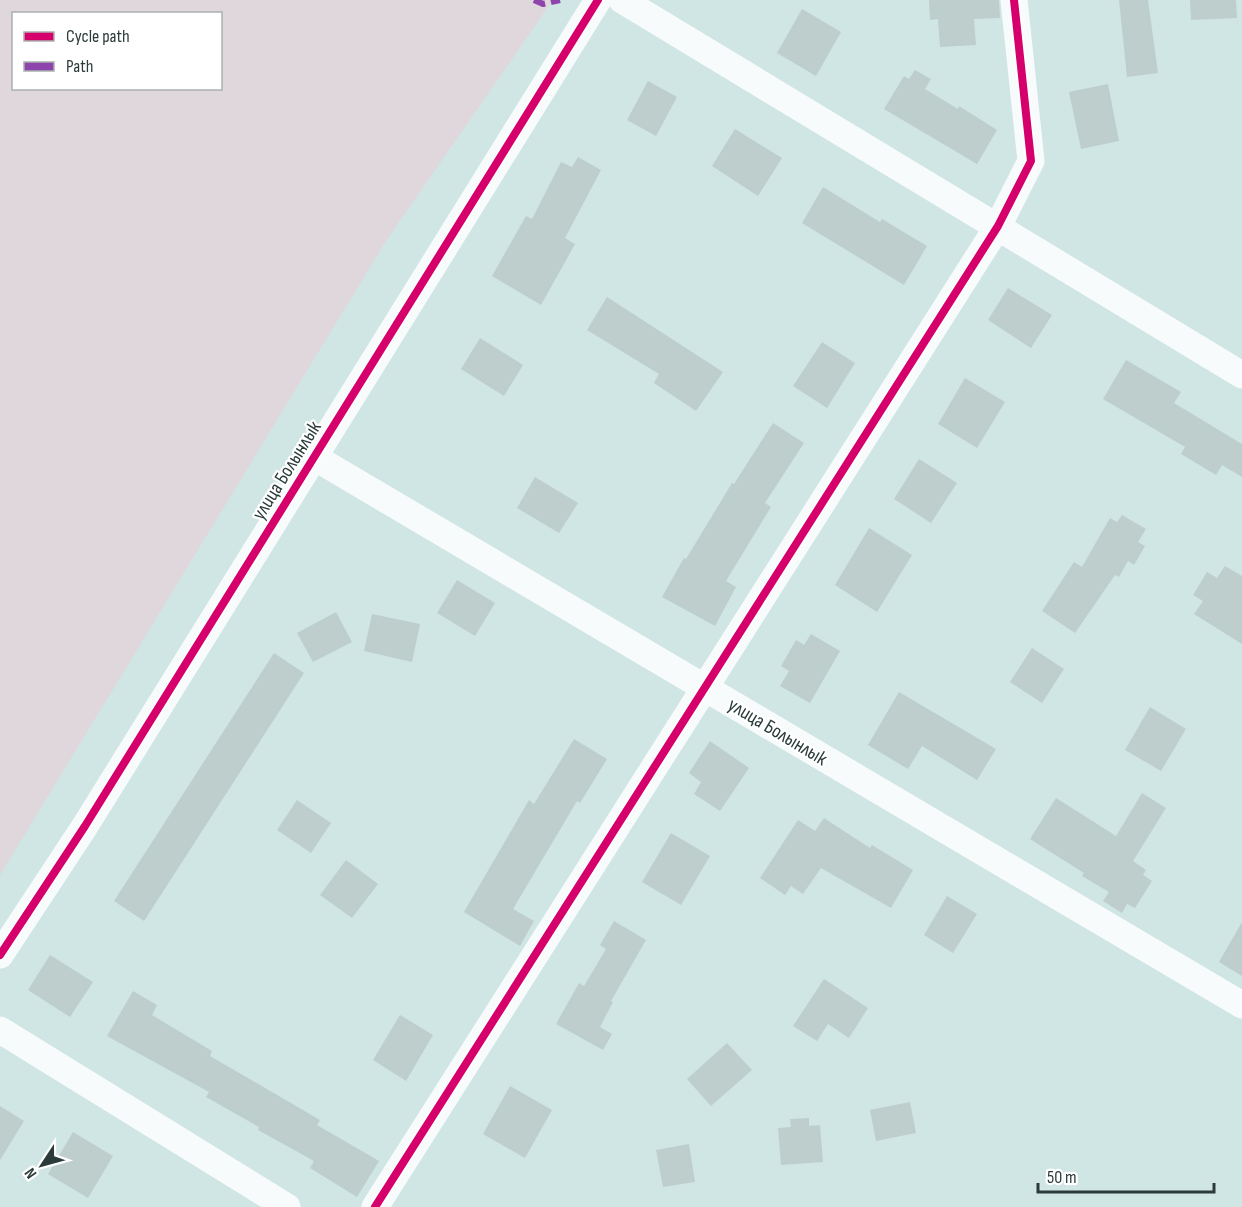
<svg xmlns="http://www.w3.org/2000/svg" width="1242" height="1207" font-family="'Sofia Sans Condensed',sans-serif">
<rect width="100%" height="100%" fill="#d0e6e4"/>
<path fill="#dfd7db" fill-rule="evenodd" d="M 0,0 L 553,0 L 386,241 L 0,875 ZM 14,14 L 220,14 L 220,88 L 14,88 Z"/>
<path fill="#bdcecd" d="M 929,0 L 999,0 L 1000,18 L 974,19 L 976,45 L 940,47 L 938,19 L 930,20 Z
M 1119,0 L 1148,0 L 1158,73 L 1127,77 Z
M 1190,0 L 1236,0 L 1237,18 L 1191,20 Z
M 802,9 L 841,32 L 816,76 L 777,53 Z
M 915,70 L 931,79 L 925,89 L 958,109 L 959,106 L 997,130 L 977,164 L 884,109 L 904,76 L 909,79 Z
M 648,81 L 677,97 L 656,136 L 627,120 Z
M 1108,84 L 1119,141 L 1081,149 L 1069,92 Z
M 735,129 L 782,158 L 758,196 L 712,166 Z
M 578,157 L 601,170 L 565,238 L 575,244 L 541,305 L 492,276 L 526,216 L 532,219 L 561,162 L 572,167 Z
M 823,187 L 880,222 L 882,219 L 927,246 L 904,285 L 802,223 Z
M 1008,288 L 1052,315 L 1031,348 L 988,320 Z
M 607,297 L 723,372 L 696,411 L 654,383 L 659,374 L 587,330 Z
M 480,338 L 523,365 L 504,396 L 461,369 Z
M 822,342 L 855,363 L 827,408 L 793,386 Z
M 1126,360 L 1181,392 L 1174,403 L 1242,444 L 1242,477 L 1222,465 L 1216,475 L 1181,454 L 1185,447 L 1103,399 Z
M 965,378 L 1005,402 L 977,448 L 938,424 Z
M 773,423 L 804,443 L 765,503 L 771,507 L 726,581 L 736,587 L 715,626 L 662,597 L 684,558 L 686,559 L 732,483 L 734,484 Z
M 919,459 L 957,483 L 931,523 L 894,499 Z
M 535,477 L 578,503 L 559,533 L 517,508 Z
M 1122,515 L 1146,529 L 1138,542 L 1145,546 L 1134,565 L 1128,561 L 1119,577 L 1115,575 L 1075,633 L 1042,611 L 1074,562 L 1082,567 L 1110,518 L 1117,522 Z
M 869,528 L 912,555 L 877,612 L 835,585 Z
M 1225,566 L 1242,576 L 1242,644 L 1194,614 L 1203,601 L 1193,595 L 1207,572 L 1217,578 Z
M 457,580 L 495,603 L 475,636 L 437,613 Z
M 336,612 L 352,642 L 313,662 L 297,633 Z
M 372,614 L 420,624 L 412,662 L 364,651 Z
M 811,634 L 840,651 L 810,703 L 780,686 L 789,671 L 781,666 L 796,640 L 804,645 Z
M 1032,648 L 1064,669 L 1042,703 L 1010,682 Z
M 274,653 L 304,673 L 144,921 L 114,901 Z
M 899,692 L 996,749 L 977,780 L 922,746 L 908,769 L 868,745 Z
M 1150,707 L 1186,729 L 1161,771 L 1125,750 Z
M 574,739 L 607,759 L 580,803 L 577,801 L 513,909 L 534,921 L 520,946 L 464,912 L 529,800 L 534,804 Z
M 710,741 L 749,768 L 720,811 L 694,794 L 701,782 L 689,773 Z
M 1142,793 L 1166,808 L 1133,861 L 1146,870 L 1143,875 L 1152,881 L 1135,908 L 1127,904 L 1122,913 L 1103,901 L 1109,892 L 1082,876 L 1084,873 L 1030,839 L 1056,798 L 1116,836 Z
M 297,800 L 331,823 L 311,853 L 277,830 Z
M 824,818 L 870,848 L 872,845 L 913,870 L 891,908 L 821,868 L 803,894 L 791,886 L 785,895 L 760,878 L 798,820 L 815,831 Z
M 671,833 L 710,856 L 681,905 L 642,882 Z
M 346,860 L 378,884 L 352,918 L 320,895 Z
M 947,896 L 977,914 L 953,953 L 924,935 Z
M 614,921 L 646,940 L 611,1001 L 613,1002 L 600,1027 L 612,1034 L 603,1050 L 556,1024 L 579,983 L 584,986 L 606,949 L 600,945 Z
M 1242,922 L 1242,976 L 1219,962 Z
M 50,955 L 93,982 L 70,1017 L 28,990 Z
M 824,979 L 868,1008 L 849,1038 L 828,1024 L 817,1041 L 793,1026 Z
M 133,991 L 157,1005 L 152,1015 L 212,1051 L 210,1056 L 320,1120 L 317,1125 L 379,1161 L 357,1197 L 310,1168 L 314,1161 L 258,1130 L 259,1127 L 206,1097 L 209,1092 L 107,1036 Z
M 400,1015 L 433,1035 L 406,1081 L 373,1060 Z
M 727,1043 L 752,1070 L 711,1106 L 687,1079 Z
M 510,1086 L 552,1110 L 525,1158 L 483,1134 Z
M 910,1102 L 916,1133 L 876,1141 L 870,1110 Z
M 0,1106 L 24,1121 L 0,1160 Z
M 809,1118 L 809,1126 L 820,1125 L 823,1162 L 781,1165 L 778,1128 L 791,1127 L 790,1119 Z
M 73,1132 L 113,1156 L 88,1198 L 48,1174 Z
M 689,1144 L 695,1182 L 663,1187 L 656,1150 Z"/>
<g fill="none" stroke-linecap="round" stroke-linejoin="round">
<path stroke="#f8fbfb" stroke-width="27" d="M 622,0 L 1242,375
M 314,457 L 1242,1005
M 0,955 L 85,826 L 598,0
M 0,1030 L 287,1207
M 375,1207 L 998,226 L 1031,161 L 1014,0"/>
<path stroke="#8e44ad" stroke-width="6" stroke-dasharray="12 6" stroke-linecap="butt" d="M 534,0 L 543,4 L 560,0"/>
<g stroke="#fff" stroke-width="11">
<path id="cycleway" d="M 0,955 L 85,826 L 598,0
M 375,1207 L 998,226 L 1031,161 L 1014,0"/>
</g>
<use href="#cycleway" stroke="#d6006c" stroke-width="8"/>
</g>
<g text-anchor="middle" stroke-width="4.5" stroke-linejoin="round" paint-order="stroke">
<g font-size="20" fill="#2b3b39" stroke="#fff">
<text transform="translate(286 470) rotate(-58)" y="7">улица Болынлык</text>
<text transform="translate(778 731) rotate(31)" y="7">улица Болынлык</text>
</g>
</g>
<rect x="12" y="12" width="210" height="78" fill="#ffffff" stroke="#aab1b0" stroke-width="1.5"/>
<rect x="24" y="32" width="30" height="9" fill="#d6006c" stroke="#aab1b0" stroke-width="1.5"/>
<text x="66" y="42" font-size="18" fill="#2b3b39">Cycle path</text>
<rect x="24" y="62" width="30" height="9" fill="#8e44ad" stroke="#aab1b0" stroke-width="1.5"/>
<text x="66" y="72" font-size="18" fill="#2b3b39">Path</text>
<g transform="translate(42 1165) rotate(234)" stroke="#ffffff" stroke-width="4.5" paint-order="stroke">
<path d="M0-4.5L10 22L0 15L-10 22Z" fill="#2b3b39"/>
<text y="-9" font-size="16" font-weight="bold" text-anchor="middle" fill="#2b3b39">N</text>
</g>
<path d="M1038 1183v9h176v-9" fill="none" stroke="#2b3b39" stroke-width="3"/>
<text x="1047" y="1183" font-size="18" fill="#2b3b39" stroke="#ffffff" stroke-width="4.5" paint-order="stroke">50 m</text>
</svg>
